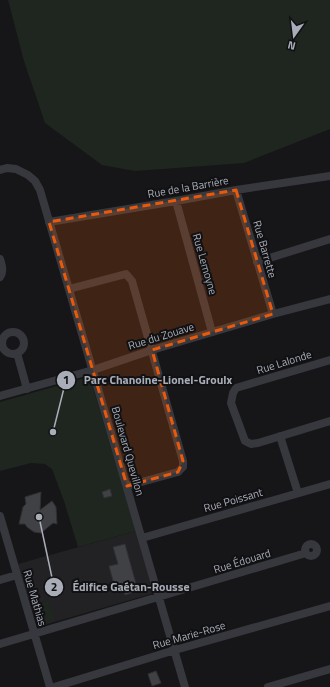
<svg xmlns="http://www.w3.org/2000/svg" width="330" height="687" font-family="'Titillium Web',sans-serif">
<rect width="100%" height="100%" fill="#161618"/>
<path fill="#222225" d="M 136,531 L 154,593 L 37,627 L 18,564 Z"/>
<path fill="#1e261f" d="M 8,0 L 330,0 L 330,129 L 244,163 L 135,171 L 102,165 L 45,123 L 24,61 Z
M 85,378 L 89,380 L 92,384 L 136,531 L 78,547 L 64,501 L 52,469 L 45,464 L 31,463 L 0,471 L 0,402 Z
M 48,601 L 55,619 C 38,625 38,621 34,606 Z"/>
<path fill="#404145" stroke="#303034" d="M 110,489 L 112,496 L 104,498 L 102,492 Z
M 41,492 L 40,510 L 52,501 L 56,507 L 57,524 L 53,523 L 41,533 L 34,532 L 27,527 L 25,524 L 19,524 L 23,507 L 26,504 L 25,497 Z
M 125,544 L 138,591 L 125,595 L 123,586 L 115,588 L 109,566 L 118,564 L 113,547 Z
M 156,671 L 161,683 L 152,686 L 148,674 Z"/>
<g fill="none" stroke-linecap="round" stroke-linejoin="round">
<path stroke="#37383d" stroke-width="8" d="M 0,170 L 7,168 L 16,169 L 28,175 L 35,181 L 40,190 L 185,687
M 236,190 L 273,314
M 176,201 L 212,332
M 49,222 L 176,201 L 236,190 L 330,176
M 0,259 C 2,266 4,271 0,277
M 257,262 L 330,239
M 69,289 L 126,274 L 132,281 L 183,461 L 183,467 L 178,472 L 127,486
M2 343a11 11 0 1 1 22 0a11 11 0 1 1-22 0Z
M 17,353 L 27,389
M 330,360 L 236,388 L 233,393 L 231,403 L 245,441 L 251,444 L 258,443 L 330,421
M 0,396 L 93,370 L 152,350 L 273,314 L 330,299
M 280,436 L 298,493
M 0,516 L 50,687
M 142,538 L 330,484
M305 550a6 6 0 1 1 12 0a6 6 0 1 1-12 0Z
M 0,580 L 17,575
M 0,644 L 306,553
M 54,687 L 175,650 L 330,606
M 268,687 L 330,669"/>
</g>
<path fill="#e8590c" fill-opacity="0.2" stroke="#e8590c" stroke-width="3" stroke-dasharray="8 5" stroke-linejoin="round" d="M 236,190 L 273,314 L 152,350 L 183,461 L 178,472 L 127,486 L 49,222 Z"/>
<g text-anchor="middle" stroke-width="4" stroke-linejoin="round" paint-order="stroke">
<g font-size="11" fill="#a8adb8" stroke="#111113">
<text transform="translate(188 187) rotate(-10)" y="4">Rue de la Barrière</text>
<text transform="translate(265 249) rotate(74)" y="4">Rue Barrette</text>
<text transform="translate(205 264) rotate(74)" y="4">Rue Lemoyne</text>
<text transform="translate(161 336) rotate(-17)" y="4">Rue du Zouave</text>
<text transform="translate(284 362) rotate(-17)" y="4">Rue Lalonde</text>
<text transform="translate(128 451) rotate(74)" y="4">Boulevard Quevillon</text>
<text transform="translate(233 500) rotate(-16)" y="4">Rue Poissant</text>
<text transform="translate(242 561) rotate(-17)" y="4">Rue Édouard</text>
<text transform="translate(35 598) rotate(74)" y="4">Rue Mathias</text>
<text transform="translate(189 635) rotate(-16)" y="4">Rue Marie-Rose</text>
</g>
</g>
<path fill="none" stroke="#a8adb8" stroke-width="1.5" d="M53 432L66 380M39 517L54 587"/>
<g fill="#a8adb8" stroke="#111113" stroke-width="1.5">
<circle cx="53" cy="432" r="4"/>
<circle cx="39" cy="517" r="4"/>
<circle cx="66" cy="380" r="10"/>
<circle cx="54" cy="587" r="10"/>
</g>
<g font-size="12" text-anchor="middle" font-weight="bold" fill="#111">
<text x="66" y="384">1</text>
<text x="54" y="591">2</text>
</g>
<g font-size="12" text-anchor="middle" font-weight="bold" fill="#a8adb8" stroke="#111113" stroke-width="4" stroke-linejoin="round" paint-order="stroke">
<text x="158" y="384">Parc Chanoine-Lionel-Groulx</text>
<text x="131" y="591">Édifice Gaétan-Rousse</text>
</g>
<g transform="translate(294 36) rotate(194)" stroke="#111113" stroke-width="3" paint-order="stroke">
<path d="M0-3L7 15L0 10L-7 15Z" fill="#a8adb8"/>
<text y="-6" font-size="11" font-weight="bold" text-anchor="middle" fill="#a8adb8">N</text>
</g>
</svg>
